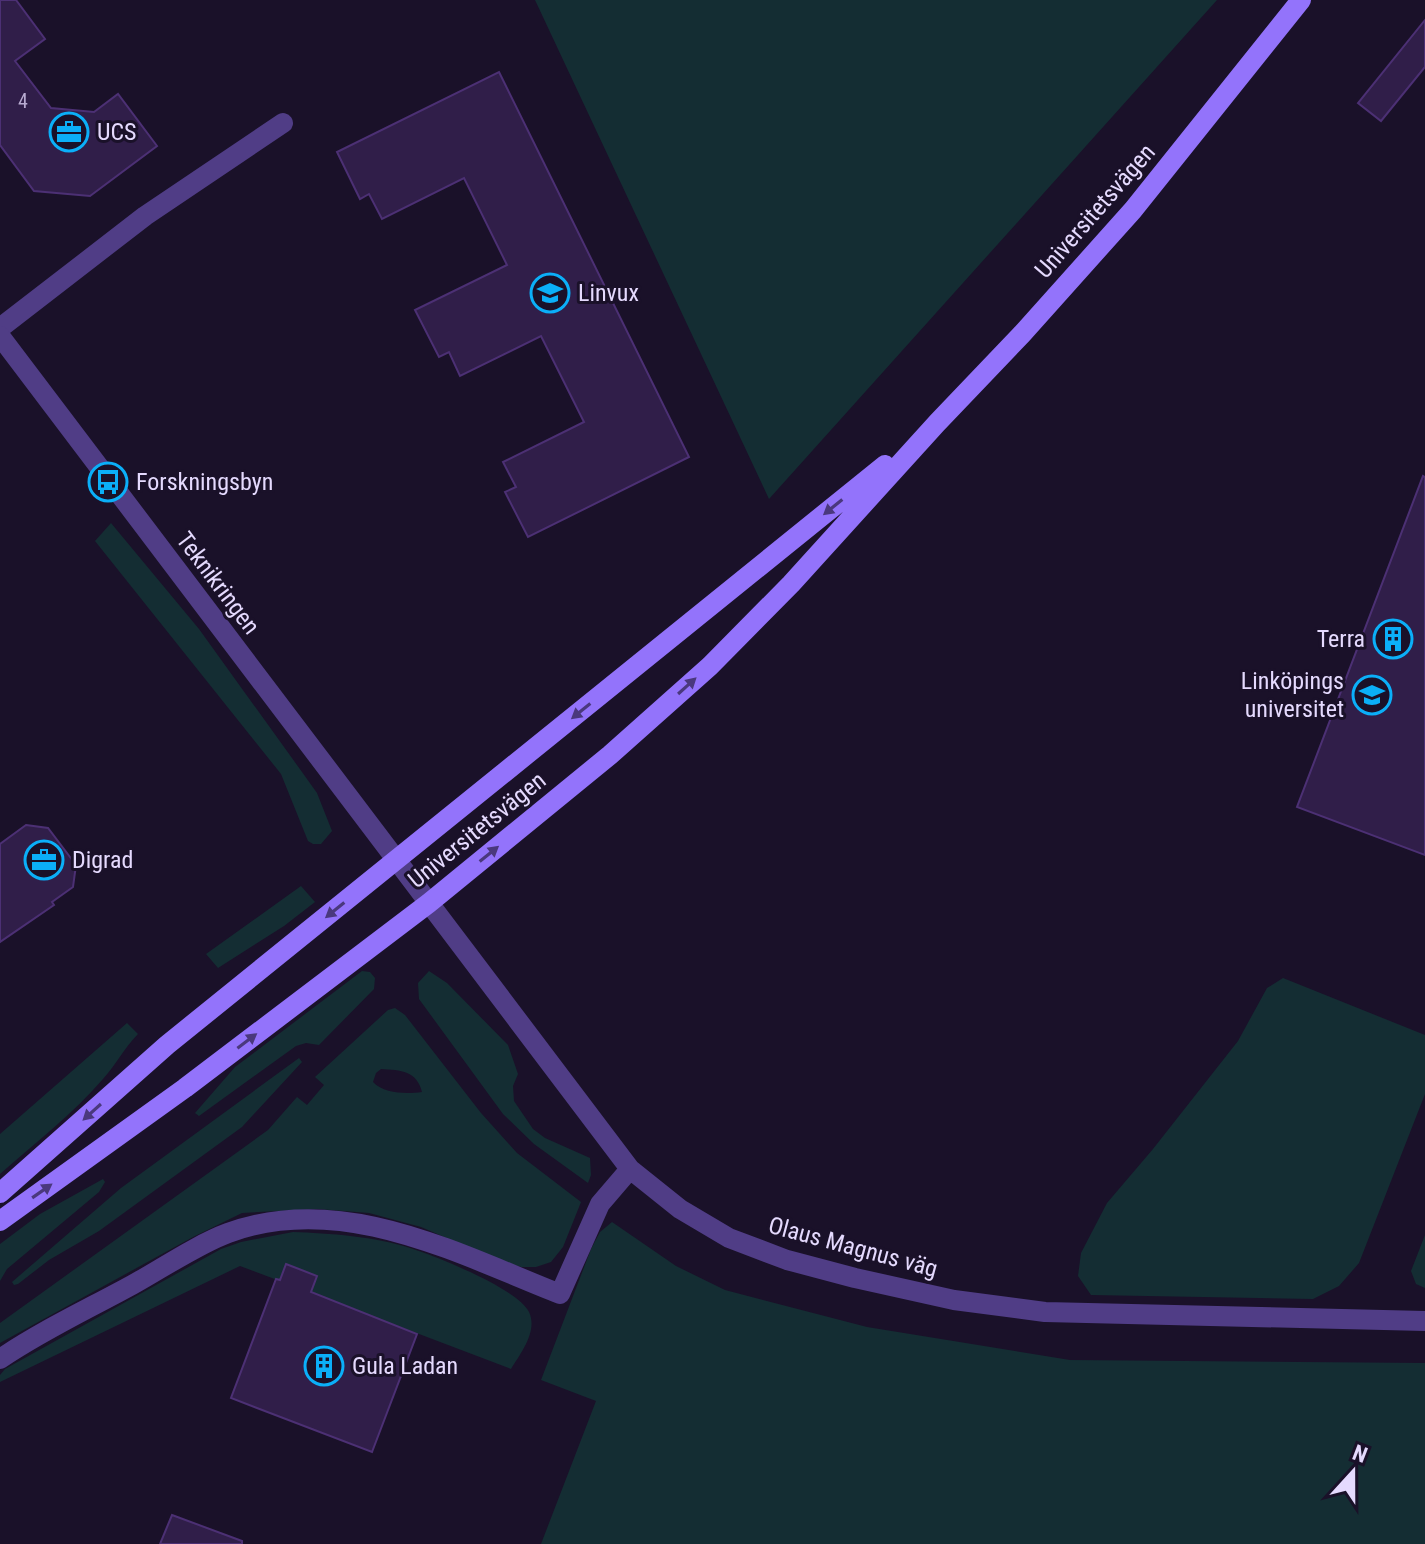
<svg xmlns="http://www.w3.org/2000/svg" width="1425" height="1544" font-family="'Roboto Condensed',sans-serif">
<rect width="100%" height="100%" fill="#1a1129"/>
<path fill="#142d33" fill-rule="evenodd" d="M 535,0 L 1217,0 L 769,499 Z
M 111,523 L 199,629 L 302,772 L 317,793 L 332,831 L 321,844 L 313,844 L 308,841 L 281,774 L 95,541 Z
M 301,886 L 315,902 L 284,926 L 218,968 L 206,954 Z
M 362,971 L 370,972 L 375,978 L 374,989 L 319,1045 L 306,1043 L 296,1046 L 199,1116 L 195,1113 L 235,1067 Z
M 429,971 L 447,983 L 508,1045 L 518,1074 L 513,1086 L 514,1101 L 533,1129 L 545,1138 L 590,1158 L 591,1175 L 588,1183 L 534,1144 L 503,1114 L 419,999 L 418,983 Z
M 1283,978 L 1425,1035 L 1425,1094 L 1359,1263 L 1339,1286 L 1313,1299 L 1091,1295 L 1078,1276 L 1081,1253 L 1107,1203 L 1153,1149 L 1238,1041 L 1267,988 Z
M 395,1008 L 405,1015 L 481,1113 L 517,1153 L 581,1202 L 563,1247 L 551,1262 L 536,1267 L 521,1267 L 491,1257 L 421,1227 L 369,1213 L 318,1209 L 242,1213 L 193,1237 L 0,1343 L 0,1323 L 268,1130 L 297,1097 L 307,1105 L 324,1085 L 315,1077 L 388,1010 ZM 381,1069 C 401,1070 417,1071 422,1092 C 407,1094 384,1094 373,1082 L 376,1073 Z
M 127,1023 L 138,1034 C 124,1048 116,1065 103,1079 C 73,1114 35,1143 0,1174 L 0,1134 Z
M 299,1058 L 302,1062 L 242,1127 L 99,1231 L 49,1260 L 18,1284 L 14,1285 L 12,1282 L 121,1188 Z
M 103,1179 L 105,1182 L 99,1192 L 7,1269 L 0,1281 L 0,1244 L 40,1214 Z
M 612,1222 L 676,1266 L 725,1290 L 867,1327 L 1070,1360 L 1425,1363 L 1425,1544 L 541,1544 L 596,1401 L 541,1380 L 591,1249 L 600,1232 Z
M 293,1232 C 328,1233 377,1237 410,1248 C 436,1256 518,1289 529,1312 C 538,1331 521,1353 511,1369 L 311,1293 L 317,1276 L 280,1281 L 240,1266 L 0,1382 L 0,1375 L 5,1369 L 221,1249 L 241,1242 Z
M 1425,1235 L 1425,1288 L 1416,1284 L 1411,1271 Z"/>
<path fill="#301e49" stroke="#4c3074" stroke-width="2" d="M 0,0 L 16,0 L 45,39 L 15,61 L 51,108 L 94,112 L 118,94 L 157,146 L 90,196 L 34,191 L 0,145 Z
M 1425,20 L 1425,67 L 1381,121 L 1358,103 Z
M 499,72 L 689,457 L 528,537 L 505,492 L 516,487 L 503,462 L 584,422 L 541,336 L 460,376 L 449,352 L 439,357 L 415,310 L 507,265 L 464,178 L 382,219 L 369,194 L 360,199 L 337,152 Z
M 1423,476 L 1425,477 L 1425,855 L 1297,807 Z
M 26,825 L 48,828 L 76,865 L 73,887 L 52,902 L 54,905 L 0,942 L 0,844 Z
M 286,1264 L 317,1276 L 311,1292 L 417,1334 L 372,1452 L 231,1398 L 276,1279 L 280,1280 Z
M 172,1515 L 242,1541 L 242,1544 L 160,1544 Z"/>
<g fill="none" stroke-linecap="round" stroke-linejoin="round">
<path stroke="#503d86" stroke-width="20" d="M 0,328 L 145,216 L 283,123
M 429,903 L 630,1169 L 680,1209 L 729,1238 L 787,1260 L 855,1278 L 954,1300 L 1045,1312 L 1425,1321
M 0,1359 C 41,1331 88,1309 132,1285 C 161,1269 198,1244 228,1233 C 341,1191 456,1253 560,1294 L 600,1204 L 630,1169"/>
<path stroke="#503d86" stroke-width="20" d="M 0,336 L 429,903"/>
<path stroke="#9373fb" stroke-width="20" d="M 0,1193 L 167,1045 L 885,465
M 0,1221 L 185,1088 L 429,903 L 610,755 L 710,666 L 791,584 L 937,423 L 1022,334 L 1133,210 L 1301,0"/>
</g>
<defs><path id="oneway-solid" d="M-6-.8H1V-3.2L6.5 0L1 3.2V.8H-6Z" transform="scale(2)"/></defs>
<g fill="#4a387d">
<use href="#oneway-solid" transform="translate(833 507) rotate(141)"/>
<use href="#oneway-solid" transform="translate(687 686) rotate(-42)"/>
<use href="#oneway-solid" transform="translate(581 711) rotate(141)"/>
<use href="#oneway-solid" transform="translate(489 854) rotate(-39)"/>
<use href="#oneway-solid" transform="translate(335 910) rotate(141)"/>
<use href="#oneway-solid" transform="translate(247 1041) rotate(-37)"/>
<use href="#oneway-solid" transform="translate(92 1112) rotate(138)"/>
<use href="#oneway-solid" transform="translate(42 1191) rotate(-35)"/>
</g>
<defs>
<g id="office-ring" transform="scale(2)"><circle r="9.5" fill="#1a1129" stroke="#0baff8" stroke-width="1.5"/><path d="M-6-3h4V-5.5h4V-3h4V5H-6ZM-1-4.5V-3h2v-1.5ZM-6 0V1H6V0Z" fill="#0baff8"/></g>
<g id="school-ring" transform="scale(2)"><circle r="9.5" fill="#1a1129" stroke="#0baff8" stroke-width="1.5"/><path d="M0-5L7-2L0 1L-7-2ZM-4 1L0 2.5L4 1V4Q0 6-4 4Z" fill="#0baff8"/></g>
<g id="bus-ring" transform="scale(2)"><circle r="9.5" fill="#1a1129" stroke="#0baff8" stroke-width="1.5"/><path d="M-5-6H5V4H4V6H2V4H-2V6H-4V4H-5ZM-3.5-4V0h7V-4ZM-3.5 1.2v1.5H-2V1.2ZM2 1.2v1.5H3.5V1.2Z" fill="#0baff8"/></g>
<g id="building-ring" transform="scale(2)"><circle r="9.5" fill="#1a1129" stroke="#0baff8" stroke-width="1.5"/><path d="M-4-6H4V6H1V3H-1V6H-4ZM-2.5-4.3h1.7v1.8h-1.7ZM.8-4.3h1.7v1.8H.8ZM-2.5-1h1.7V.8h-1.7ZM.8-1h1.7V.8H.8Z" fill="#0baff8"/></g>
<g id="university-ring" transform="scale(2)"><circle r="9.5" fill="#1a1129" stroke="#0baff8" stroke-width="1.5"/><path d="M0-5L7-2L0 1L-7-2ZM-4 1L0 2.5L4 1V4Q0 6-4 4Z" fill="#0baff8"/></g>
</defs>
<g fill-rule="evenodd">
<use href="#office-ring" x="69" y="132"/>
<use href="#school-ring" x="550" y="293"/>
<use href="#bus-ring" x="108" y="482"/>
<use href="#building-ring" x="1393" y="639"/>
<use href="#university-ring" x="1372" y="695"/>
<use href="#office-ring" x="44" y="860"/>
<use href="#building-ring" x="324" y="1366"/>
</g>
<g text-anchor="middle" stroke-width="6" stroke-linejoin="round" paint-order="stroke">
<g font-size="20" fill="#b8abd1">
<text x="23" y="108">4</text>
</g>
<g font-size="24" fill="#e5dafe" stroke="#1a1129" text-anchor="start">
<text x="97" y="140">UCS</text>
<text x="578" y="301">Linvux</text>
<text x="136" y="490">Forskningsbyn</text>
<text x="1365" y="647" text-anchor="end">Terra</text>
<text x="1344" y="689" text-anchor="end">Linköpings<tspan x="1344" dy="28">universitet</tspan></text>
<text x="72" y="868">Digrad</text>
<text x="352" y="1374">Gula Ladan</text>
</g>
<g font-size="24" fill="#e5dafe" stroke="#1a1129">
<text transform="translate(1095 211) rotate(-49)" y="8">Universitetsvägen</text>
<text transform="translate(218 583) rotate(53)" y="8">Teknikringen</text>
<text transform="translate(477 830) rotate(-39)" y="8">Universitetsvägen</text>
<text transform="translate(853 1247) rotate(15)" y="8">Olaus Magnus väg</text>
</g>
</g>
<g transform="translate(1353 1472) rotate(21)" stroke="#1a1129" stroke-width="6" paint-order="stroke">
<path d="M0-6L14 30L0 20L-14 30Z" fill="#e5dafe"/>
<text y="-12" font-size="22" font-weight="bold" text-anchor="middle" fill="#e5dafe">N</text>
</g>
</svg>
